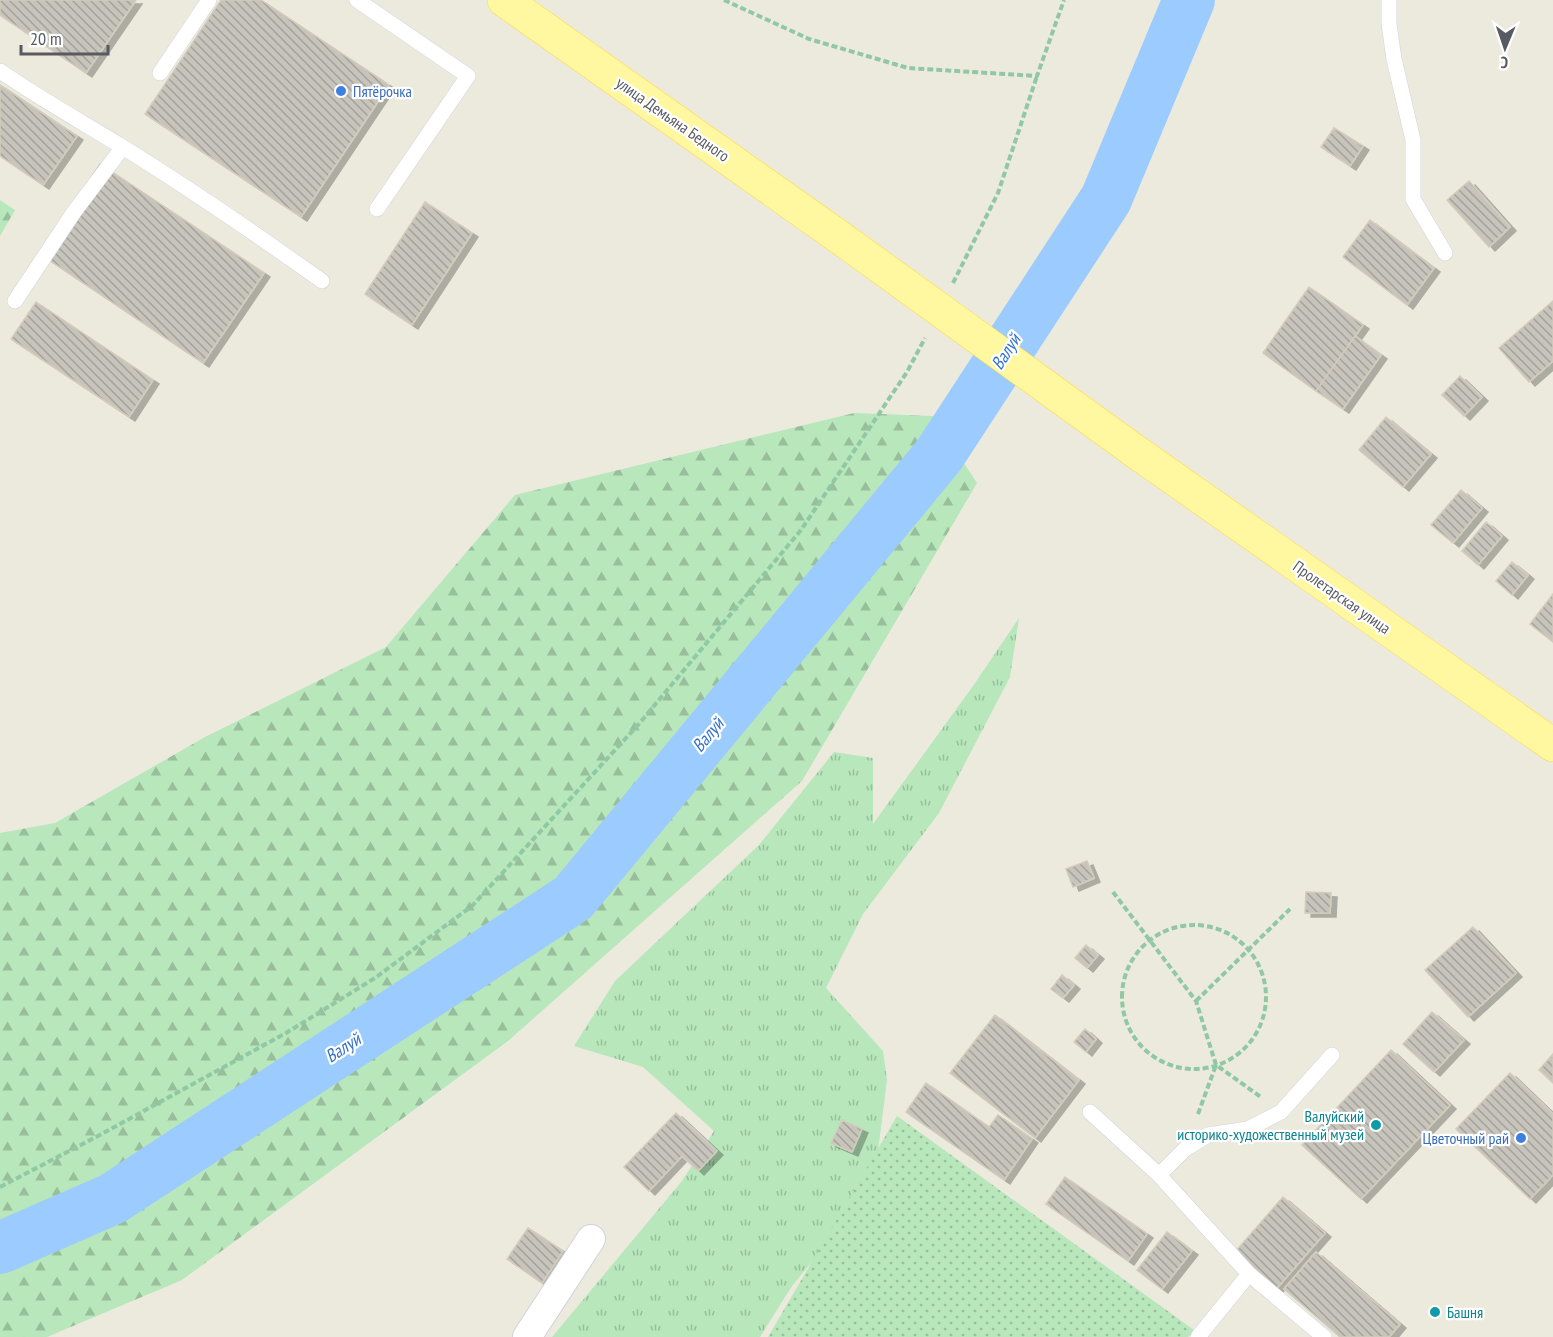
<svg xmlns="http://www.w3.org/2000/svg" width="1553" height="1337" font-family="'PT Sans Narrow',sans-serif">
<defs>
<pattern id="grass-tufts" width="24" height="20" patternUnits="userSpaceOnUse" patternTransform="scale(1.5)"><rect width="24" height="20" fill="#b7e7bb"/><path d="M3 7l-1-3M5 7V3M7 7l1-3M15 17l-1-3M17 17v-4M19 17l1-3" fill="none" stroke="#98be9b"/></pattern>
<pattern id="forest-firs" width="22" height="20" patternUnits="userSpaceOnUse" patternTransform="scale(1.5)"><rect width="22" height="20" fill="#b7e7bb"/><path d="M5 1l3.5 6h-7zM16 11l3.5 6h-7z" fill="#98be9b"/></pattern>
<pattern id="park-dots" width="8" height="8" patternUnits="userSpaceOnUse" patternTransform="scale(1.5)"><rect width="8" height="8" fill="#b7e7bb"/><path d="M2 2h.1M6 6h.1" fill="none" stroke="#98be9b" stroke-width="1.8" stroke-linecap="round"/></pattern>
<pattern id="building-back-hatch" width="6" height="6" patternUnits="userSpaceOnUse" patternTransform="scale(1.5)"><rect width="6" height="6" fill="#c7c4bb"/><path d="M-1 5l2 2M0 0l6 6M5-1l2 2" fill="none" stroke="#a4a29b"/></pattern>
<filter id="shadow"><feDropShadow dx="6" dy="4" stdDeviation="0" flood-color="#0004"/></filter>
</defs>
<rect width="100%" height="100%" fill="#eceadd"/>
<path fill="url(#grass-tufts)" d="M 1019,618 L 1010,677 L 939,813 L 863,914 L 826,988 L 883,1051 L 887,1080 L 878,1151 L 843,1224 L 792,1286 L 760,1337 L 552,1337 L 682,1181 L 714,1131 L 643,1067 L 574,1046 L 615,981 L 759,845 L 834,752 L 873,758 L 873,824 L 973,686 Z"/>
<path fill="url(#forest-firs)" d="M 0,200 L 15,210 L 0,236 Z
M 854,413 L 933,416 L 977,483 L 802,781 L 508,1041 L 182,1280 L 47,1337 L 0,1337 L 0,833 L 55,823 L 205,737 L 386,647 L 515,495 Z"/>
<path fill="url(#park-dots)" d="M 897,1116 L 1194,1330 L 1188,1337 L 768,1337 Z"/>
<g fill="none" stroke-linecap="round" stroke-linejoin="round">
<path stroke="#9bcbff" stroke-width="52" d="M 0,1248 L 112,1199 L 573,898 L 939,455 L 1106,199 L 1189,0"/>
</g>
<path fill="url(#building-back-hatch)" stroke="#d1ccbc" stroke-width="1.5" filter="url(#shadow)" d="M 0,0 L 136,0 L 86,73 L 0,15 Z
M 221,0 L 261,0 L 389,85 L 301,217 L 145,114 Z
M 0,85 L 77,136 L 43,185 L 0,156 Z
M 1334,128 L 1363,146 L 1350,166 L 1321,147 Z
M 100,164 L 264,273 L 203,363 L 40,254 Z
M 1469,181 L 1510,227 L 1489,247 L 1447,200 Z
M 425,202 L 472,233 L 412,325 L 365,294 Z
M 1370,220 L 1434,268 L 1407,305 L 1343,257 Z
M 1309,287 L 1363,325 L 1316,391 L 1263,353 Z
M 1553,301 L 1553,361 L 1529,382 L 1499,348 Z
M 36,302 L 153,380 L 129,417 L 11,339 Z
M 1355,336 L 1381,355 L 1343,409 L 1316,391 Z
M 1460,376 L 1482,397 L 1464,416 L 1442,395 Z
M 1386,417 L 1431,454 L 1403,487 L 1359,450 Z
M 1461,490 L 1482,508 L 1453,543 L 1431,525 Z
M 1486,522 L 1502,536 L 1478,565 L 1462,551 Z
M 1512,562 L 1528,575 L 1512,595 L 1496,581 Z
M 1553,594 L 1553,642 L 1530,624 Z
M 1087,861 L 1094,878 L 1073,887 L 1066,869 Z
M 1306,892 L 1331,893 L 1330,913 L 1305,913 Z
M 1473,927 L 1516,973 L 1468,1017 L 1425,970 Z
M 1086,945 L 1098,955 L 1087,968 L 1075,958 Z
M 1062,975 L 1074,985 L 1063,998 L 1051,989 Z
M 1432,1012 L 1464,1040 L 1434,1072 L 1403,1044 Z
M 995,1015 L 1079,1080 L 1035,1138 L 950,1073 Z
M 1085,1029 L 1096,1039 L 1086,1052 L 1074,1042 Z
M 1391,1050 L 1450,1105 L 1361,1199 L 1302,1145 Z
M 1553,1054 L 1553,1083 L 1539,1070 Z
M 1510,1073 L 1553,1114 L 1553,1175 L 1530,1199 L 1456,1129 Z
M 926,1083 L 989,1127 L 998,1115 L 1032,1139 L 1004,1180 L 906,1112 Z
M 676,1113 L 717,1151 L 698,1171 L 682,1156 L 649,1191 L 624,1167 Z
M 842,1120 L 862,1129 L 852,1152 L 831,1143 Z
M 1065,1177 L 1147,1234 L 1128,1261 L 1046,1204 Z
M 1283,1197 L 1325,1233 L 1277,1288 L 1235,1252 Z
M 528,1228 L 563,1251 L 542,1283 L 507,1259 Z
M 1167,1232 L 1192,1251 L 1162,1289 L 1137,1270 Z
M 1316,1252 L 1400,1324 L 1389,1337 L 1340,1337 L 1284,1289 Z"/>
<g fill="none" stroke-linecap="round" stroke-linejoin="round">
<g stroke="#d1d3da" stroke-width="16">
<path id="service" d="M 357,0 L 468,76 L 377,209
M 1389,0 L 1389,24 L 1394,59 L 1413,140 L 1413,199 L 1445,253
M 0,71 C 39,98 80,121 121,146 C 189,188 256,234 322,281
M 160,73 L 209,0
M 15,301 L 74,212 L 123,147
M 1090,1112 L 1159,1175 L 1249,1274 L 1324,1337
M 1159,1175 L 1185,1149 L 1208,1135 L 1248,1129 L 1281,1112 L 1332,1055
M 1198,1337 L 1249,1274"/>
</g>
<g stroke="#d1d3da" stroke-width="30">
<path id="minor" d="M 527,1337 L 591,1239"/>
</g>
<g stroke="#feda45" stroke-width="34">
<path id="primary" d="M 504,0 L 842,239
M 1132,449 L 1553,745"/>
</g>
<path stroke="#90c8a4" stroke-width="4" stroke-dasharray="6 3" stroke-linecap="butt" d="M 724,0 L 809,39 L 908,68 L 1037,76 L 1064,0
M 953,283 L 998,193 L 1037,76
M 1113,892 L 1196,1001 L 1216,1065 L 1261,1097
M1122 997a72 72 0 1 1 144 0a72 72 0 1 1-144 0Z
M 1196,1001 L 1290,909
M 1198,1114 L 1216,1065
M 0,1187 L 98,1136 L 286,1033 L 375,978 L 472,906 L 638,725 L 801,530 L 907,372 L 925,338"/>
<use href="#service" stroke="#fff" stroke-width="15"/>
<use href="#minor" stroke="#fff" stroke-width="28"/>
<use href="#primary" stroke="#fff8a0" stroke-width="33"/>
<g stroke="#feda45" stroke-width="34" stroke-linecap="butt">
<path id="primary-bridge" d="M 842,239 L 1132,449"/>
</g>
<use href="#primary-bridge" stroke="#fff8a0" stroke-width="33"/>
</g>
<g fill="#3f7fe0" stroke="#fff" stroke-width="2">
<circle cx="341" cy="91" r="6"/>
<circle cx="1521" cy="1138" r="6"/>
</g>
<g fill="#0f9aa8" stroke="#fff" stroke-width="2">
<circle cx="1376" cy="1125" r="6"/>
<circle cx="1435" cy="1312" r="6"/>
</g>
<g text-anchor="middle" stroke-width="4.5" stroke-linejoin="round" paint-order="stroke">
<g font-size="16" fill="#366cbe" stroke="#fff" text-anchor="start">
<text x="353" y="97">Пятёрочка</text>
<text x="1509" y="1144" text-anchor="end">Цветочный рай</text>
</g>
<g font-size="16" fill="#575a61" stroke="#fff">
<text transform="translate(673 119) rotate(35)" y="6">улица Демьяна Бедного</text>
<text transform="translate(1342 597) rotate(35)" y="6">Пролетарская улица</text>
</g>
<g font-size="16" fill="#0d838f" stroke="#fff" text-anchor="end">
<text x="1364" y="1122">Валуйский<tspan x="1364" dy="18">историко-художественный музей</tspan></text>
<text x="1447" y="1318" text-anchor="start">Башня</text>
</g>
<g font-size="18" font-style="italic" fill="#3471cc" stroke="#fff">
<text transform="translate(1006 352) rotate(-57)" y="6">Валуй</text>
<text transform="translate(708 735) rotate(-50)" y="6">Валуй</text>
<text transform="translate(343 1048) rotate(-33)" y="6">Валуй</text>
</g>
</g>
<g transform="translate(1505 48) rotate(182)" stroke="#ffffff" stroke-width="4.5" paint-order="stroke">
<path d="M0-4.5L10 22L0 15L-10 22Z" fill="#575a61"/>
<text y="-9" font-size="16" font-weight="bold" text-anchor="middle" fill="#575a61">С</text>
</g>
<path d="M21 45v9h87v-9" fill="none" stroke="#575a61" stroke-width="3"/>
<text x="30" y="45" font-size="18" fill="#575a61" stroke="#ffffff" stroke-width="4.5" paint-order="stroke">20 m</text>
</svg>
